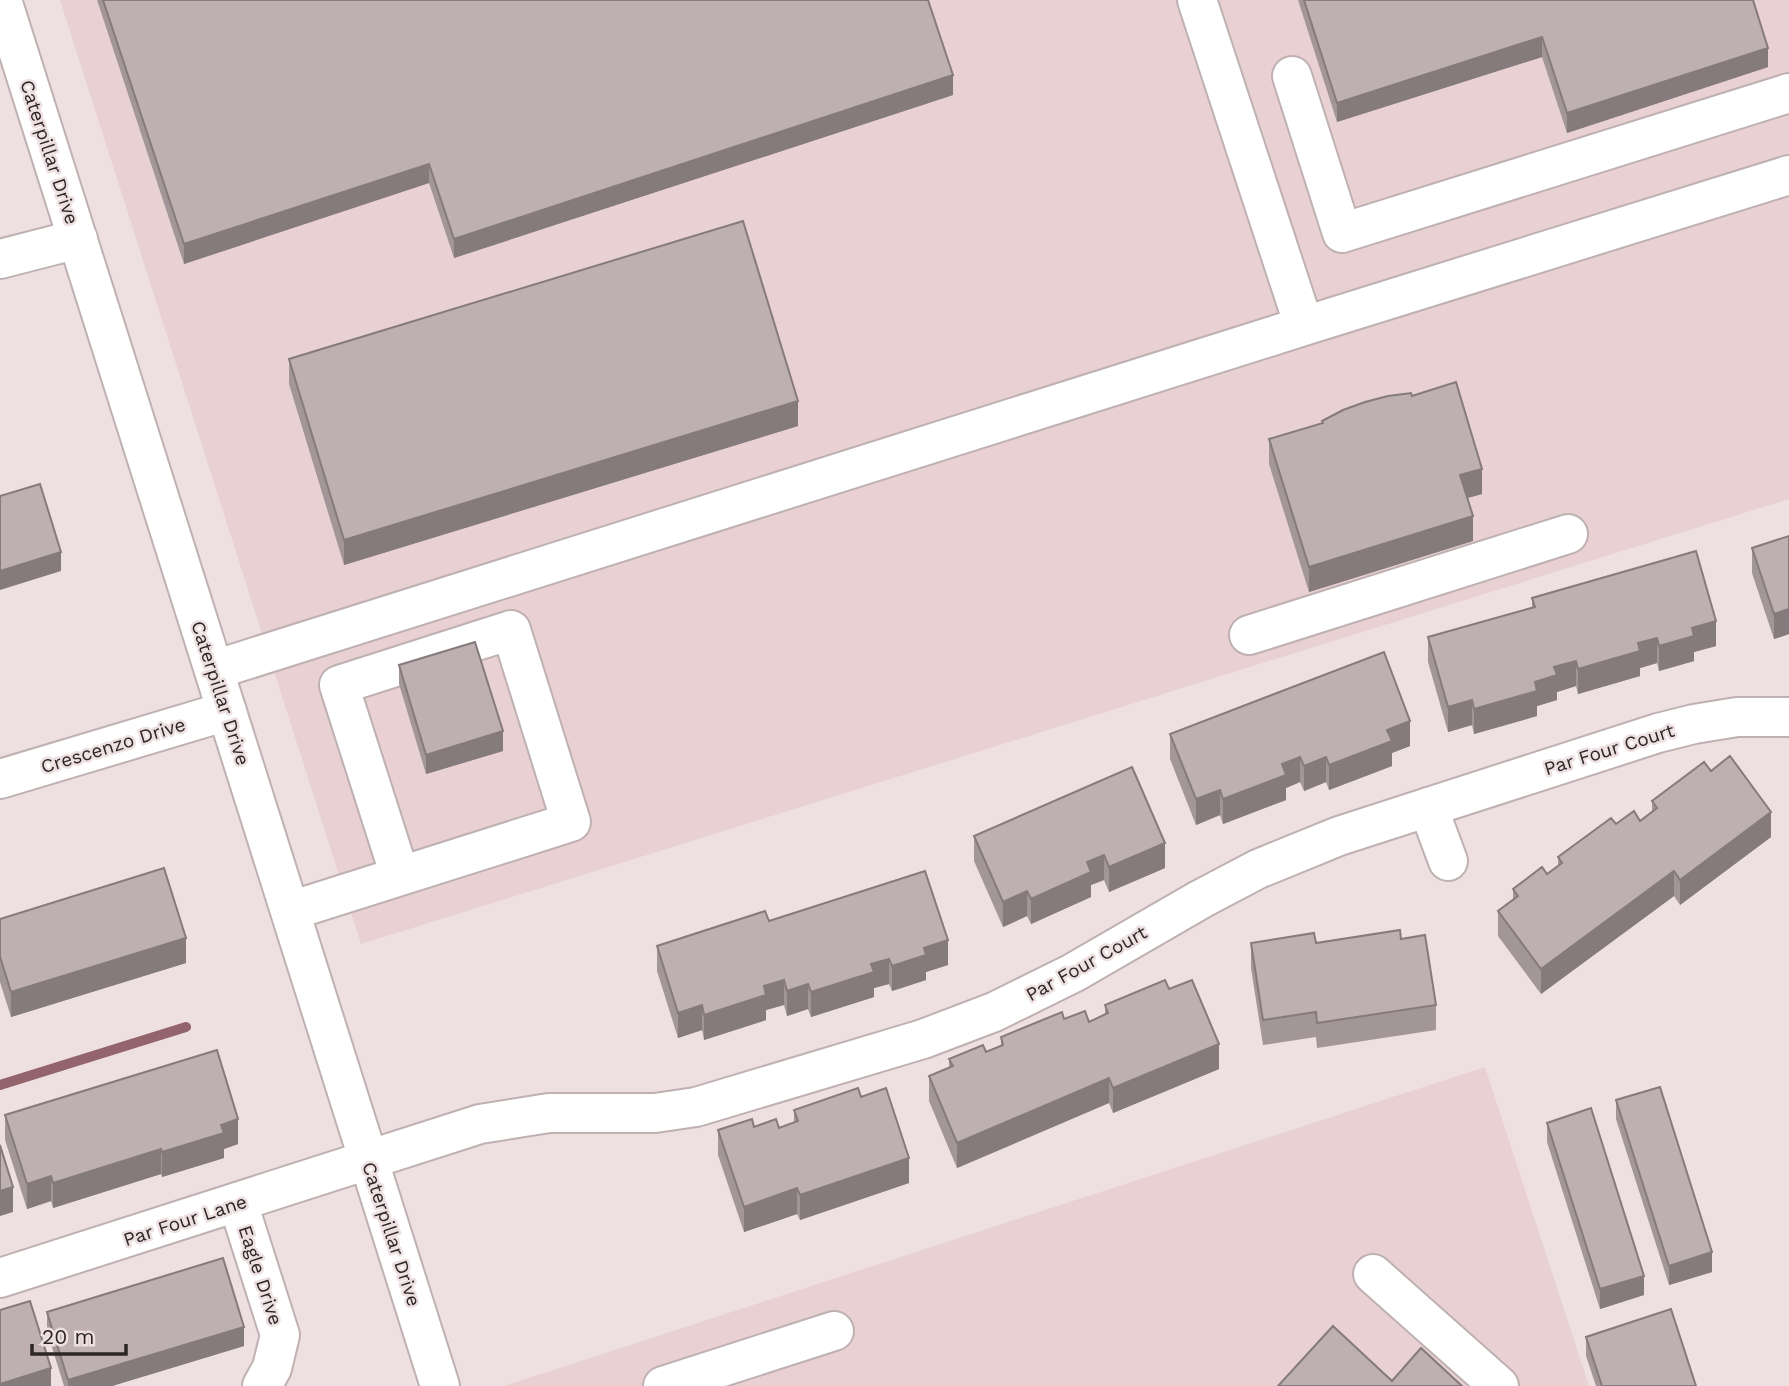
<svg xmlns="http://www.w3.org/2000/svg" width="1789" height="1386" font-family="'Work Sans',sans-serif">
<rect width="100%" height="100%" fill="#eedfe1"/>
<path fill="#e8d0d3" d="M 60,0 L 1789,0 L 1789,499 L 361,944 Z
M 1485,1067 L 1589,1386 L 504,1386 Z"/>
<g fill="none" stroke-linecap="round" stroke-linejoin="round">
<path stroke="#93646b" stroke-width="10" d="M 0,1085 L 186,1027"/>
<g stroke="#bfb1b2" stroke-width="42">
<path id="minor" d="M 2,0 L 440,1386
M 1197,0 L 1304,326
M 1292,76 L 1342,233 L 1789,93
M 0,259 L 78,239
M 1249,635 L 1568,534
M 214,670 L 1304,326 L 1789,175
M 0,779 L 227,711
M 1428,807 L 1448,861
M 290,911 L 571,822 L 511,630 L 339,685 L 400,876
M 238,1203 L 280,1335 L 272,1368 L 262,1386
M 1373,1274 L 1499,1386
M 0,1278 L 480,1124 L 549,1113 L 655,1113 L 696,1107 L 923,1039 L 994,1012 L 1073,973 L 1201,899 L 1258,869 L 1339,836 L 1658,733 L 1694,724 L 1737,717 L 1789,717
M 663,1386 L 834,1331"/>
</g>
<use href="#minor" stroke="#fff" stroke-width="38"/>
</g>
<path fill="#a39698" d="M 97,0 L 928,0 L 953,95 L 454,258 L 429,183 L 184,264 Z
M 1298,0 L 1753,0 L 1768,67 L 1567,133 L 1542,57 L 1337,122 Z
M 289,359 L 798,426 L 344,565 L 289,384 Z
M 1269,439 L 1482,494 L 1467,498 L 1473,541 L 1309,592 L 1269,464 Z
M 1789,536 L 1789,634 L 1774,639 L 1752,573 L 1752,548 Z
M 1532,598 L 1716,646 L 1694,652 L 1694,661 L 1659,671 L 1657,663 L 1640,668 L 1640,676 L 1578,694 L 1576,686 L 1557,692 L 1557,700 L 1537,706 L 1537,716 L 1474,734 L 1472,725 L 1448,732 L 1428,662 L 1428,637 L 1532,607 Z
M 399,665 L 503,751 L 426,774 L 399,684 Z
M 1170,734 L 1410,746 L 1392,753 L 1392,766 L 1329,790 L 1326,782 L 1304,791 L 1300,782 L 1286,788 L 1286,800 L 1223,824 L 1220,815 L 1196,825 L 1170,759 Z
M 1132,767 L 1165,868 L 1109,892 L 1104,880 L 1091,885 L 1091,897 L 1031,924 L 1027,916 L 1003,927 L 974,861 L 974,836 Z
M 1711,771 L 1771,837 L 1680,905 L 1674,896 L 1541,994 L 1498,936 L 1498,911 L 1513,899 L 1513,889 L 1547,874 L 1558,867 L 1558,857 L 1616,824 L 1640,821 L 1652,812 L 1652,801 Z
M 0,919 L 186,963 L 11,1017 L 0,982 Z
M 769,921 L 948,965 L 926,972 L 926,980 L 892,991 L 889,984 L 874,988 L 874,997 L 811,1017 L 808,1009 L 787,1016 L 784,1005 L 766,1010 L 766,1020 L 704,1040 L 702,1030 L 678,1038 L 657,971 L 657,946 Z
M 1401,939 L 1436,1005 L 1436,1030 L 1317,1048 L 1316,1037 L 1263,1045 L 1251,968 L 1251,943 L 1316,943 Z
M 1169,989 L 1219,1069 L 1113,1113 L 1109,1103 L 957,1168 L 929,1101 L 929,1076 L 949,1068 L 949,1059 L 986,1052 L 1001,1046 L 1001,1037 L 1064,1019 L 1089,1022 L 1105,1015 L 1105,1005 Z
M 861,1097 L 909,1183 L 800,1220 L 797,1214 L 744,1232 L 718,1155 L 718,1130 L 754,1127 L 779,1128 L 794,1123 L 794,1110 Z
M 1616,1100 L 1712,1272 L 1669,1285 L 1616,1119 Z
M 5,1115 L 238,1144 L 224,1149 L 224,1158 L 162,1177 L 161,1174 L 53,1208 L 51,1201 L 27,1209 L 5,1140 Z
M 1547,1123 L 1644,1295 L 1600,1309 L 1547,1142 Z
M 47,1312 L 244,1346 L 112,1386 L 64,1386 L 47,1331 Z
M 1586,1337 L 1696,1386 L 1596,1386 L 1586,1356 Z"/>
<path fill="#857a7c" d="M 1542,37 L 1542,57 L 1337,122 L 1337,103 Z
M 1768,48 L 1768,67 L 1567,133 L 1567,113 Z
M 953,75 L 953,95 L 454,258 L 454,239 Z
M 429,164 L 429,183 L 184,264 L 184,244 Z
M 798,401 L 798,426 L 344,565 L 344,540 Z
M 1482,469 L 1482,494 L 1460,500 L 1460,475 Z
M 1473,516 L 1473,541 L 1309,592 L 1309,567 Z
M 61,552 L 61,571 L 0,590 L 0,571 Z
M 1789,609 L 1789,634 L 1774,639 L 1774,614 Z
M 1716,621 L 1716,646 L 1694,652 L 1694,661 L 1659,671 L 1659,646 L 1692,628 Z
M 1657,638 L 1657,663 L 1640,668 L 1640,676 L 1578,694 L 1578,669 L 1638,643 Z
M 1576,661 L 1576,686 L 1557,692 L 1557,700 L 1537,706 L 1537,716 L 1474,734 L 1474,709 L 1535,682 L 1554,667 Z
M 1472,700 L 1472,725 L 1448,732 L 1448,707 Z
M 1410,721 L 1410,746 L 1392,753 L 1392,766 L 1329,790 L 1329,765 L 1387,730 Z
M 503,731 L 503,751 L 426,774 L 426,755 Z
M 1300,757 L 1300,782 L 1286,788 L 1286,800 L 1223,824 L 1223,799 L 1282,764 Z
M 1326,757 L 1326,782 L 1304,791 L 1304,766 Z
M 1220,790 L 1220,815 L 1196,825 L 1196,799 Z
M 1771,812 L 1771,837 L 1680,905 L 1680,880 Z
M 1165,843 L 1165,868 L 1109,892 L 1109,867 Z
M 1104,855 L 1104,880 L 1091,885 L 1091,897 L 1031,924 L 1031,899 L 1087,862 Z
M 1674,871 L 1674,896 L 1541,994 L 1541,969 Z
M 1027,891 L 1027,916 L 1003,927 L 1003,902 Z
M 186,938 L 186,963 L 11,1017 L 11,992 Z
M 948,940 L 948,965 L 926,972 L 926,980 L 892,991 L 892,966 L 924,948 Z
M 889,959 L 889,984 L 874,988 L 874,997 L 811,1017 L 811,992 L 871,964 Z
M 784,980 L 784,1005 L 766,1010 L 766,1020 L 704,1040 L 704,1015 L 764,986 Z
M 808,984 L 808,1009 L 787,1016 L 787,991 Z
M 702,1005 L 702,1030 L 678,1038 L 678,1013 Z
M 1219,1044 L 1219,1069 L 1113,1113 L 1113,1088 Z
M 1109,1078 L 1109,1103 L 957,1168 L 957,1143 Z
M 238,1119 L 238,1144 L 224,1149 L 224,1158 L 162,1177 L 162,1152 L 221,1125 Z
M 161,1149 L 161,1174 L 53,1208 L 53,1183 Z
M 909,1158 L 909,1183 L 800,1220 L 800,1195 Z
M 51,1176 L 51,1201 L 27,1209 L 27,1184 Z
M 13,1187 L 13,1212 L 0,1216 L 0,1191 Z
M 797,1188 L 797,1214 L 744,1232 L 744,1207 Z
M 1712,1252 L 1712,1272 L 1669,1285 L 1669,1266 Z
M 1644,1276 L 1644,1295 L 1600,1309 L 1600,1289 Z
M 244,1327 L 244,1346 L 112,1386 L 68,1386 L 68,1380 Z
M 51,1368 L 51,1386 L 0,1386 L 0,1384 Z"/>
<path fill="#beafb1" stroke="#857a7c" stroke-width="2" d="M 103,0 L 928,0 L 953,75 L 454,239 L 429,164 L 184,244 Z
M 1304,0 L 1753,0 L 1768,48 L 1567,113 L 1542,37 L 1337,103 Z
M 743,221 L 798,401 L 344,540 L 289,359 Z
M 1456,382 L 1482,469 L 1460,475 L 1473,516 L 1309,567 L 1269,439 L 1323,423 L 1322,421 L 1343,410 L 1365,402 L 1388,396 L 1411,393 L 1412,396 Z
M 40,484 L 61,552 L 0,571 L 0,496 Z
M 1789,536 L 1789,609 L 1774,614 L 1752,548 Z
M 1696,551 L 1716,621 L 1692,628 L 1694,636 L 1659,646 L 1657,638 L 1638,643 L 1640,651 L 1578,669 L 1576,661 L 1554,667 L 1557,675 L 1535,682 L 1537,691 L 1474,709 L 1472,700 L 1448,707 L 1428,637 L 1535,607 L 1532,598 Z
M 475,642 L 503,731 L 426,755 L 399,665 Z
M 1384,652 L 1410,721 L 1387,730 L 1392,741 L 1329,765 L 1326,757 L 1304,766 L 1300,757 L 1282,764 L 1286,775 L 1223,799 L 1220,790 L 1196,799 L 1170,734 Z
M 1730,756 L 1771,812 L 1680,880 L 1674,871 L 1541,969 L 1498,911 L 1518,896 L 1513,889 L 1542,867 L 1547,874 L 1562,863 L 1558,857 L 1611,818 L 1616,824 L 1634,811 L 1640,821 L 1657,808 L 1652,801 L 1704,762 L 1711,771 Z
M 1132,767 L 1165,843 L 1109,867 L 1104,855 L 1087,862 L 1091,872 L 1031,899 L 1027,891 L 1003,902 L 974,836 Z
M 164,868 L 186,938 L 11,992 L 0,957 L 0,919 Z
M 925,871 L 948,940 L 924,948 L 926,955 L 892,966 L 889,959 L 871,964 L 874,972 L 811,992 L 808,984 L 787,991 L 784,980 L 764,986 L 766,995 L 704,1015 L 702,1005 L 678,1013 L 657,946 L 765,911 L 769,921 Z
M 1400,930 L 1401,939 L 1425,935 L 1436,1005 L 1317,1023 L 1316,1012 L 1263,1020 L 1251,943 L 1314,933 L 1316,943 Z
M 1165,980 L 1169,989 L 1192,980 L 1219,1044 L 1113,1088 L 1109,1078 L 957,1143 L 929,1076 L 953,1066 L 949,1059 L 983,1045 L 986,1052 L 1003,1045 L 1001,1037 L 1062,1012 L 1064,1019 L 1085,1011 L 1089,1022 L 1108,1013 L 1105,1005 Z
M 217,1050 L 238,1119 L 221,1125 L 224,1133 L 162,1152 L 161,1149 L 53,1183 L 51,1176 L 27,1184 L 5,1115 Z
M 1660,1087 L 1712,1252 L 1669,1266 L 1616,1100 Z
M 858,1088 L 861,1097 L 886,1088 L 909,1158 L 800,1195 L 797,1188 L 744,1207 L 718,1130 L 752,1119 L 754,1127 L 776,1119 L 779,1128 L 798,1121 L 794,1110 Z
M 1591,1108 L 1644,1276 L 1600,1289 L 1547,1123 Z
M 0,1145 L 13,1187 L 0,1191 Z
M 223,1258 L 244,1327 L 68,1380 L 47,1312 Z
M 30,1301 L 51,1368 L 0,1384 L 0,1310 Z
M 1671,1309 L 1696,1386 L 1602,1386 L 1586,1337 Z
M 1333,1326 L 1392,1381 L 1421,1348 L 1462,1386 L 1278,1386 Z"/>
<g text-anchor="middle" stroke-width="5" stroke-linejoin="round" paint-order="stroke">
<g font-size="19" fill="#2c2627" stroke="#eedfe1">
<text transform="translate(50 152) rotate(72)" y="7">Caterpillar Drive</text>
<text transform="translate(221 693) rotate(72)" y="7">Caterpillar Drive</text>
<text transform="translate(113 745) rotate(-17)" y="7">Crescenzo Drive</text>
<text transform="translate(1609 749) rotate(-17)" y="7">Par Four Court</text>
<text transform="translate(1086 963) rotate(-29)" y="7">Par Four Court</text>
<text transform="translate(185 1220) rotate(-18)" y="7">Par Four Lane</text>
<text transform="translate(392 1234) rotate(72)" y="7">Caterpillar Drive</text>
<text transform="translate(261 1275) rotate(72)" y="7">Eagle Drive</text>
</g>
</g>
<path d="M32 1344v10h94v-10" fill="none" stroke="#2c2627" stroke-width="3.5"/>
<text x="42" y="1344" font-size="21" fill="#2c2627" stroke="#eedfe1" stroke-width="5" paint-order="stroke">20 m</text>
</svg>
